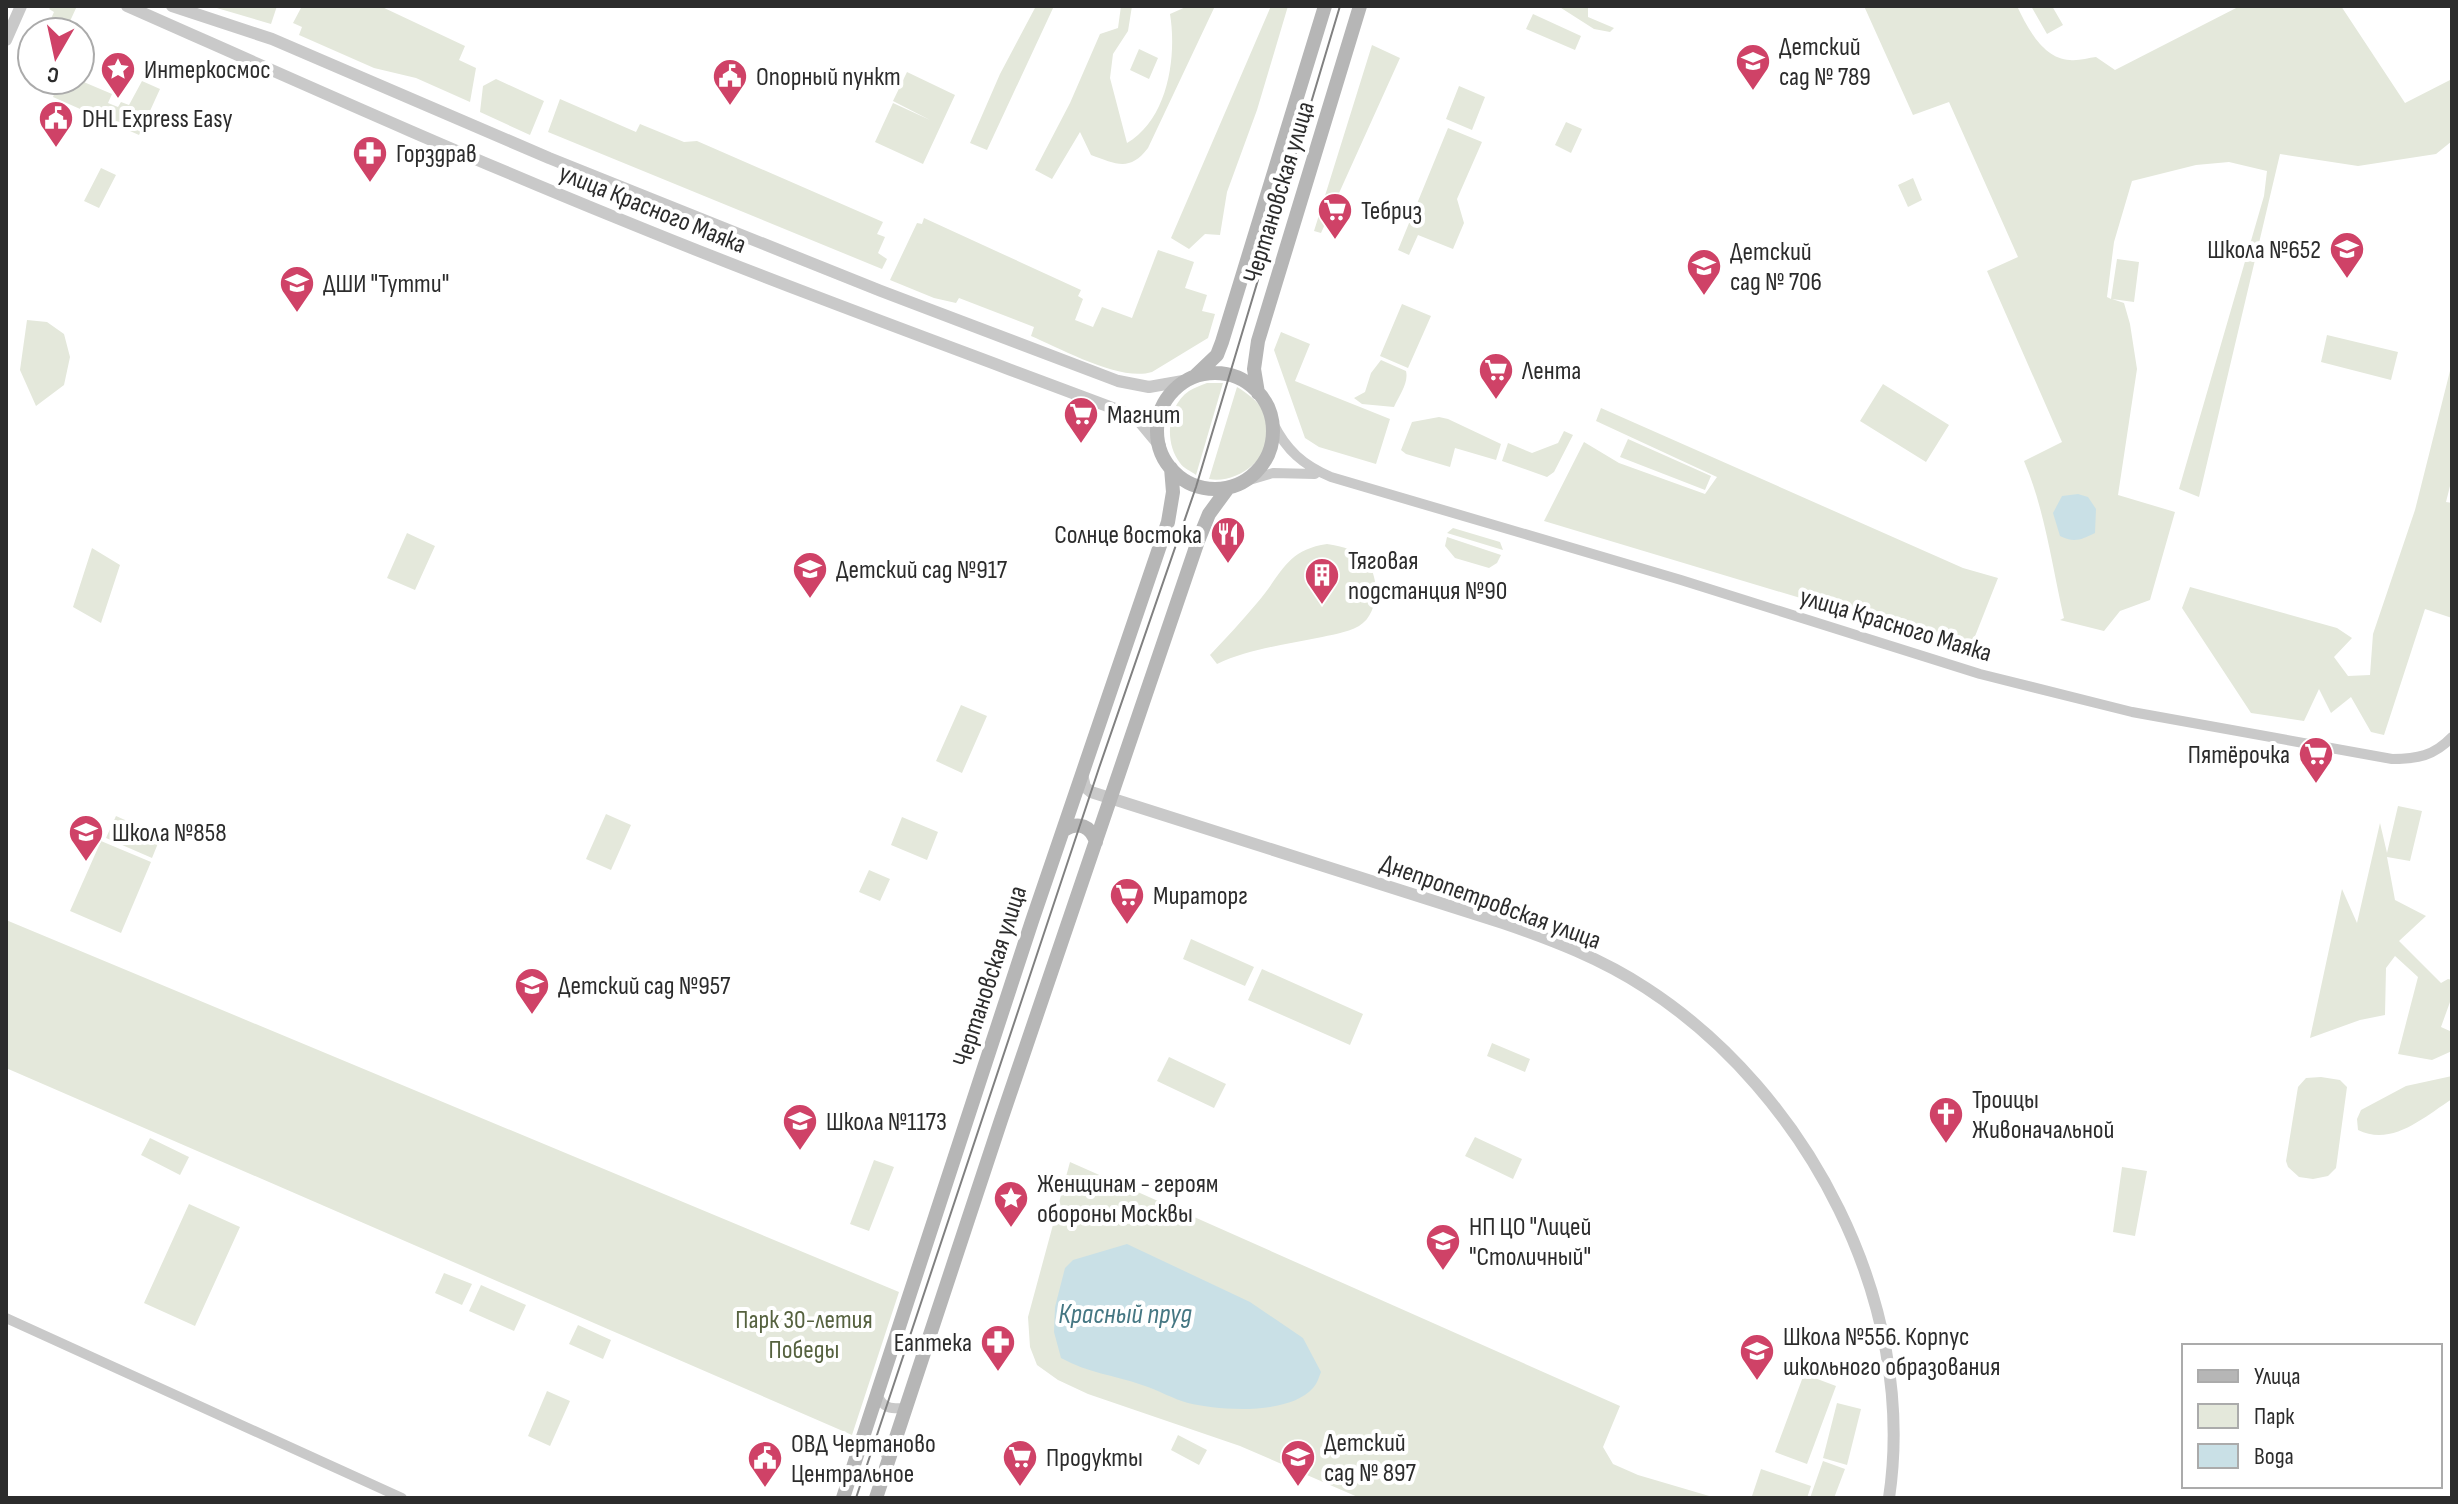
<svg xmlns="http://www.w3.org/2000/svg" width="2458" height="1504" font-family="'Sofia Sans Condensed',sans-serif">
<rect width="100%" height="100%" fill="#fff"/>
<path fill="#e4e8db" d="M 52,6 L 77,6 L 65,32 L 45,32 L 54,12 L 49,9 Z
M 210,6 L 277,6 L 271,24 Z
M 302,6 L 380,6 L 465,46 L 459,60 L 476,68 L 470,102 L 416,78 L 374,68 L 299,35 L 302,27 L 293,23 Z
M 1036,6 L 1054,6 L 987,150 L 970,143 L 1000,74 Z
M 1121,6 L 1132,6 L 1128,31 L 1113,54 L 1110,78 L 1127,143 C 1168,119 1177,57 1170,14 L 1188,6 L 1215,6 L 1148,148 C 1130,172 1116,164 1091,155 L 1080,132 L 1052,179 L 1035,170 L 1070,103 L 1100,34 L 1118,28 Z
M 1271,6 L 1288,6 L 1257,110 L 1227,192 L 1220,235 L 1205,234 L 1189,249 L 1171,238 Z
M 1558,6 L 1588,6 L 1588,17 L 1614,28 L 1610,32 L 1594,29 Z
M 1864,6 L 2017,6 C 2027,27 2043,59 2070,60 C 2078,61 2088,58 2096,57 L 2115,70 L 2240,6 L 2341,6 L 2405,103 L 2452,79 L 2452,141 L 2436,154 L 2358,166 L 2280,154 L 2199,497 L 2179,489 L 2264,196 L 2267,171 L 2229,162 L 2196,165 L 2132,181 L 2114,242 L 2107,297 L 2111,299 L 2117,259 L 2139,262 L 2134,302 L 2112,299 L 2124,303 L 2130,324 L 2137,369 L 2118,495 L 2175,512 L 2150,600 L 2120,611 L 2104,631 L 2060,620 L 2064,618 C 2052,566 2045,510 2024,461 L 2062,442 L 1987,271 L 2018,257 L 1949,102 L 1913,115 Z
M 2031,6 L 2052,6 L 2063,25 L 2047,34 Z
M 1533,14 L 1581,36 L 1575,50 L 1526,29 Z
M 1372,45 L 1400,58 L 1321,233 L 1314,231 Z
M 1139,49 L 1158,58 L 1149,79 L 1130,70 Z
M 907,72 L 955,95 L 923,164 L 875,142 L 893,103 L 930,120 L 893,101 Z
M 496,79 L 544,101 L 530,135 L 480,112 L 483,86 Z
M 60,80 L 79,80 L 112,94 L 108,103 L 118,107 L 121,102 L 129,105 L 142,81 L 160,89 L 139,135 L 53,97 Z
M 1459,86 L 1485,97 L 1472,130 L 1446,119 Z
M 560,99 L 636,132 L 640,124 L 684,142 L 697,141 L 883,222 L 877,234 L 885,237 L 878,253 L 887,259 L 882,269 L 548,132 Z
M 1566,122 L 1582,129 L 1571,153 L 1555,145 Z
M 1448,128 L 1482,142 L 1457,199 L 1464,223 L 1453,249 L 1418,235 L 1409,255 L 1398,250 Z
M 101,168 L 116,175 L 99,208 L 84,201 Z
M 1913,178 L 1922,200 L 1908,207 L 1898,185 Z
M 924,218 L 1081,290 L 1078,296 L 1083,299 L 1075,320 L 1093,327 L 1102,307 L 1132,318 L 1158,250 L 1194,262 L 1185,288 L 1207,295 L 1202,311 L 1215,314 L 1208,338 L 1152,372 C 1120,382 1062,349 1031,336 L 1034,327 L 959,298 L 956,303 L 934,298 L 890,280 L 917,223 L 922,224 Z
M 1402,304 L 1431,316 L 1408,368 L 1380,356 Z
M 27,320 L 47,322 L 64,334 L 70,357 L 64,385 L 36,406 L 20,370 Z
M 1281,332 L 1310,344 L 1295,381 L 1390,419 L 1376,464 L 1319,447 L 1305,438 L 1274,350 Z
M 2327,335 L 2398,352 L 2391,380 L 2321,362 Z
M 1381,360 L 1406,371 C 1409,383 1399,396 1394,407 L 1362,404 L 1354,398 L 1365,392 L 1371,373 Z
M 2452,363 L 2452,478 L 2446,502 L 2452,503 L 2452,618 L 2425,609 L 2384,735 L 2371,732 L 2351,697 L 2331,713 L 2319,689 L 2304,721 L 2251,713 L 2182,608 L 2190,587 L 2337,628 L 2352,638 L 2334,657 L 2348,676 L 2370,675 L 2373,634 L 2415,510 Z
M 1207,383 L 1223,383 L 1196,475 C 1191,471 1183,468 1180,463 C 1164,443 1167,406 1189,391 C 1194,388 1201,385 1207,383 Z
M 1883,384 L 1949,425 L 1926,462 L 1860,421 Z
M 1237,387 C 1247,393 1258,401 1264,412 C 1283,448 1243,485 1209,479 Z
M 1601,408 L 1963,568 L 1998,578 L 1970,649 L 1544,521 L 1584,442 L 1619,463 L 1705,494 L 1717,477 L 1596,421 Z
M 1439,417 L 1448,419 L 1501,444 L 1496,460 L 1455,448 L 1450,467 L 1406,454 L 1401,450 L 1412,422 Z
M 1564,431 L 1573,435 L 1554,472 L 1547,477 L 1502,461 L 1508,443 L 1532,453 L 1558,443 Z
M 1628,439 L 1711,476 L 1705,490 L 1620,457 Z
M 1453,528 L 1500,542 L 1503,550 L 1447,533 Z
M 407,533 L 435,546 L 415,590 L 387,578 Z
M 1447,537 L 1501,555 L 1497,563 L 1489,568 L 1455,558 L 1445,546 Z
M 1327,544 C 1343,546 1359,551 1369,565 C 1380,582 1378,615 1359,626 C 1346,633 1331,635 1317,638 C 1284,645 1248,649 1217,664 L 1210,655 C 1226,638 1242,621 1257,603 C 1281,576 1285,550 1327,544 Z
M 92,548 L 120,565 L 101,623 L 73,607 Z
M 961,705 L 987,716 L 962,773 L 936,761 Z
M 2398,806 L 2422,811 L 2410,861 L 2387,857 L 2395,900 L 2426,916 L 2399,941 L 2441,983 L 2448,979 L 2452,980 L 2452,1003 L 2450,1002 L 2441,1027 L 2452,1032 L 2452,1051 L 2432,1060 L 2398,1054 L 2418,977 L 2395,956 L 2386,968 L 2385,1015 L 2360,1020 L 2310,1038 L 2342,889 L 2357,923 L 2380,823 L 2387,853 Z
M 606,814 L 631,825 L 611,870 L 586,859 Z
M 116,816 L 161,836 L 152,858 L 106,838 Z
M 902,817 L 938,832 L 927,860 L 891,845 Z
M 101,841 L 151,862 L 121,933 L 70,911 Z
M 869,870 L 890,879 L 880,901 L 859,892 Z
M 6,920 L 899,1292 L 852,1435 L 6,1068 Z
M 1191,939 L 1254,967 L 1245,986 L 1183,959 Z
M 1262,969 L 1363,1014 L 1350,1045 L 1248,1000 Z
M 1492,1043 L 1530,1059 L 1525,1072 L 1487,1056 Z
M 1169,1057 L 1226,1084 L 1214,1108 L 1157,1081 Z
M 2452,1076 L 2452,1099 C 2424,1117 2392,1147 2358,1130 L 2357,1119 L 2361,1110 L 2406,1086 Z
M 2321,1077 L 2340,1080 L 2347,1087 L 2336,1168 L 2328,1176 L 2313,1179 L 2299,1177 L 2288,1167 L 2286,1161 L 2298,1087 L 2306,1078 Z
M 1475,1137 L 1522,1159 L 1513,1179 L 1465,1156 Z
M 150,1138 L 189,1157 L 180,1175 L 141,1155 Z
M 874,1160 L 894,1167 L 869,1231 L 850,1224 Z
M 1070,1162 L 1620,1406 L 1603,1447 L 1613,1464 L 1638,1475 L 1716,1498 L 1360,1498 L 1240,1446 L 1088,1394 L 1058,1380 L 1037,1365 L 1030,1347 L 1028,1317 Z
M 2122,1167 L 2147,1171 L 2135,1236 L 2113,1232 Z
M 189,1204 L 240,1227 L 195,1326 L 144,1303 Z
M 444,1273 L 472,1284 L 462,1305 L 435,1293 Z
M 481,1285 L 526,1305 L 514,1331 L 469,1311 Z
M 578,1325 L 611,1340 L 603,1359 L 569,1344 Z
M 1804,1374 L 1836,1386 L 1807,1464 L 1775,1452 Z
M 547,1391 L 570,1401 L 550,1446 L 528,1436 Z
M 1837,1403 L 1861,1409 L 1847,1465 L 1823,1458 Z
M 1178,1435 L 1207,1450 L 1199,1465 L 1171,1450 Z
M 1823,1461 L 1845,1469 L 1834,1498 L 1810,1498 Z
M 1761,1469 L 1811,1486 L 1807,1498 L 1752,1496 Z"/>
<path fill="#c9e0e6" d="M 2078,494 L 2088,497 L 2096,509 L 2095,533 C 2081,540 2074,543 2060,536 L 2053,513 L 2062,496 Z
M 1127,1244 L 1250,1302 L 1303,1338 L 1321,1372 C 1319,1377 1317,1384 1313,1388 C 1289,1415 1221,1411 1188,1403 C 1173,1399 1158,1390 1142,1385 C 1114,1375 1088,1373 1061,1358 L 1054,1332 L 1055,1307 L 1065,1268 L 1073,1260 Z"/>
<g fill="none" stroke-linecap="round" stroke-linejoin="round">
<path stroke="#c9c9c9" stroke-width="10" d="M 1273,423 C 1286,450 1303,465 1331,477 L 1681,580 L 1980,674 L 2132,712 L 2392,759 C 2417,759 2434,756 2452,737
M 1246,481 L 1273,473 L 1315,474
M 6,1318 L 402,1498
M 877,1394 C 883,1409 891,1409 906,1408
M 859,1448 L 869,1443 L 881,1445 L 888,1459"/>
<path stroke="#c9c9c9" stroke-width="12" d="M 127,6 C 290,78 452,151 617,218 C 785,287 956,349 1126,413 L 1140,422 L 1160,446
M 172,6 L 272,39 L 549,158 L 881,291 L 1118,381 L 1149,387 L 1183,381
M 6,40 L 21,6
M 1082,774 L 1085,787 L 1091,792 L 1503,923 C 1553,940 1602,959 1646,988 C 1808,1093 1918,1304 1889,1498"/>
<path stroke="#b6b6b6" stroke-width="14" d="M1157 431a58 58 0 1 1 116 0a58 58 0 1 1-116 0Z
M 1196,375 L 1217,355 L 1222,342 L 1325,6
M 1258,393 L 1254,369 L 1258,341 L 1360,6
M 1064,830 C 1079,821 1091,826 1096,842
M 843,1498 L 1032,921 L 1168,522 L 1173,492 L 1171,468
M 876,1498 L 1001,1120 L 1198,541 L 1209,514 L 1228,488"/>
<path stroke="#818181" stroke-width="2" d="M 856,1498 L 1099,768 L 1196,487 L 1340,6"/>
</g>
<defs>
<g id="school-pin" transform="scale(1.8)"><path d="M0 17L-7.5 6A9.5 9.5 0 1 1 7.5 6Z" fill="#cf4267" stroke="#fff"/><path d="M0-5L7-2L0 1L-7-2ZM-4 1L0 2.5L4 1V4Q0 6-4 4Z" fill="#fff"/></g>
<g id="sight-pin" transform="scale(1.8)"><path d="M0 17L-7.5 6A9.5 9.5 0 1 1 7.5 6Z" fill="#cf4267" stroke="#fff"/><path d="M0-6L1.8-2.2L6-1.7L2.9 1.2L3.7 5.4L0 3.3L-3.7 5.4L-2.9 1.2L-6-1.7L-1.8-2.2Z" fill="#fff"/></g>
<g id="civic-pin" transform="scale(1.8)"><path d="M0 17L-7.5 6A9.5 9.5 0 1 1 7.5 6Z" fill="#cf4267" stroke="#fff"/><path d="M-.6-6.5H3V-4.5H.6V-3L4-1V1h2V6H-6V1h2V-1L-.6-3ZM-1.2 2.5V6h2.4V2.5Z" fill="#fff"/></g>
<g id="pharmacy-pin" transform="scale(1.8)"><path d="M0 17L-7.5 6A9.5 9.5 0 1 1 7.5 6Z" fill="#cf4267" stroke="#fff"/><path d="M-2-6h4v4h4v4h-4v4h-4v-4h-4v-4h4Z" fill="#fff"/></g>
<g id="supermarket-pin" transform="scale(1.8)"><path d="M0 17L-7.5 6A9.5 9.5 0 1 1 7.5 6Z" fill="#cf4267" stroke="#fff"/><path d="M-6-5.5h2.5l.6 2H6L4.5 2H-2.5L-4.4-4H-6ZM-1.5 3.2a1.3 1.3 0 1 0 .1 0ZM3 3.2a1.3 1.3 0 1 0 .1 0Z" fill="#fff"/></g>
<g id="restaurant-pin" transform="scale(1.8)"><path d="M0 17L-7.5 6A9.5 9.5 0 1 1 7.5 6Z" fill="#cf4267" stroke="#fff"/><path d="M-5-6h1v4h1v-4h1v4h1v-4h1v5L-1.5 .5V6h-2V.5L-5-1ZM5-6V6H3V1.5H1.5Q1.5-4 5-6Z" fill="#fff"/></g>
<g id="building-pin" transform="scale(1.8)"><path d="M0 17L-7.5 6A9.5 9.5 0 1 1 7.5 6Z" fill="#cf4267" stroke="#fff"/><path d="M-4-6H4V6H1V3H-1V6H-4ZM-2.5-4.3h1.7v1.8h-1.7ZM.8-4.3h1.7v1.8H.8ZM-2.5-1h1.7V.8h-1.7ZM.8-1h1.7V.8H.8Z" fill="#fff"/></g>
<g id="church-pin" transform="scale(1.8)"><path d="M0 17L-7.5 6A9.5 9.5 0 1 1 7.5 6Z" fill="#cf4267" stroke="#fff"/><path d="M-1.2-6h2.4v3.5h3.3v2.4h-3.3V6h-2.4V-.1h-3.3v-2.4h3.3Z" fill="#fff"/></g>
</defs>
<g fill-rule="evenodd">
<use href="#school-pin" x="1753" y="61"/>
<use href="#sight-pin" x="118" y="69"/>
<use href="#civic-pin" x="730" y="76"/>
<use href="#civic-pin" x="56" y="118"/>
<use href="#pharmacy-pin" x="370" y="153"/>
<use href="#supermarket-pin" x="1335" y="210"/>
<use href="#school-pin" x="2347" y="249"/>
<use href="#school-pin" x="1704" y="266"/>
<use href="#school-pin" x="297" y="283"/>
<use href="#supermarket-pin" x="1496" y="370"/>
<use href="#supermarket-pin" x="1081" y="414"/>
<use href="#restaurant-pin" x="1228" y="534"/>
<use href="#school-pin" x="810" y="569"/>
<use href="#building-pin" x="1322" y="575"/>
<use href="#supermarket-pin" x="2316" y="754"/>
<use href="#school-pin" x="86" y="832"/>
<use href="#supermarket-pin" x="1127" y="895"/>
<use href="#school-pin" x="532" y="985"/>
<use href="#church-pin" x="1946" y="1114"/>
<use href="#school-pin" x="800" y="1121"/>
<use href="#sight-pin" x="1011" y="1198"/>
<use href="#school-pin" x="1443" y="1241"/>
<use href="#pharmacy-pin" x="998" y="1342"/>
<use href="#school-pin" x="1757" y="1351"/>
<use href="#supermarket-pin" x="1020" y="1457"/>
<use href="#school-pin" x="1298" y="1457"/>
<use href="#civic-pin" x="765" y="1458"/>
</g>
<g text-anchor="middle" stroke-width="8" stroke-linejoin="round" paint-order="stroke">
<g font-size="26" fill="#2c2c2c" stroke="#fff" text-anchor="start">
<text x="1779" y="55">Детский<tspan x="1779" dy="30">сад № 789</tspan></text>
<text x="144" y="78">Интеркосмос</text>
<text x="756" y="85">Опорный пункт</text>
<text x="82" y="127">DHL Express Easy</text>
<text x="396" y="162">Горздрав</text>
<text x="1361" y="219">Тебриз</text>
<text x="2321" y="258" text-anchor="end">Школа №652</text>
<text x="1730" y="260">Детский<tspan x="1730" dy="30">сад № 706</tspan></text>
<text x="323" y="292">ДШИ "Тутти"</text>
<text x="1522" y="379">Лента</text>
<text x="1107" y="423">Магнит</text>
<text x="1202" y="543" text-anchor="end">Солнце востока</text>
<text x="1348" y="569">Тяговая<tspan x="1348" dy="30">подстанция №90</tspan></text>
<text x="836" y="578">Детский сад №917</text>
<text x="2290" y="763" text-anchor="end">Пятёрочка</text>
<text x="112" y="841">Школа №858</text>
<text x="1153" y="904">Мираторг</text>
<text x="558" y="994">Детский сад №957</text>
<text x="1972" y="1108">Троицы<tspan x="1972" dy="30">Живоначальной</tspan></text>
<text x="826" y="1130">Школа №1173</text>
<text x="1037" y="1192">Женщинам - героям<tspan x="1037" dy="30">обороны Москвы</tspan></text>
<text x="1469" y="1235">НП ЦО "Лицей<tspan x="1469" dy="30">"Столичный"</tspan></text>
<text x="1783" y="1345">Школа №556. Корпус<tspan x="1783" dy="30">школьного образования</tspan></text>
<text x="972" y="1351" text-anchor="end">Еаптека</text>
<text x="1324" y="1451">Детский<tspan x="1324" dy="30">сад № 897</tspan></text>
<text x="791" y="1452">ОВД Чертаново<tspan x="791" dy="30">Центральное</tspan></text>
<text x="1046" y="1466">Продукты</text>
</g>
<g font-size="26" fill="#2c2c2c" stroke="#fff">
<text transform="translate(1278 192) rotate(-73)" y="9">Чертановская улица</text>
<text transform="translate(653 208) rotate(22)" y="9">улица Красного Маяка</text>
<text transform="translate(1896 624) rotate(17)" y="9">улица Красного Маяка</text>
<text transform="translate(1491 901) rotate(20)" y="9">Днепропетровская улица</text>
<text transform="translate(989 976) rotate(-72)" y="9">Чертановская улица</text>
</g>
<g font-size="26" fill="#56623f" stroke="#fff">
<text x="804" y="1328">Парк 30-летия<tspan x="804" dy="30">Победы</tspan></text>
</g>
<g font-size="28" font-style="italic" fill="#457783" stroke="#fff">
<text x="1125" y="1323">Красный пруд</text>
</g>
</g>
<rect width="2458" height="1504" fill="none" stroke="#2c2c2c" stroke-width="16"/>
<rect x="2182" y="1344" width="260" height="144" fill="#ffffff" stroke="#ababab" stroke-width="2"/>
<rect x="2198" y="1370" width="40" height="12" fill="#b6b6b6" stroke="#ababab" stroke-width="2"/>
<text x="2254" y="1384" font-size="24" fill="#2c2c2c">Улица</text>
<rect x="2198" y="1404" width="40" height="24" fill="#e4e8db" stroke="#ababab" stroke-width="2"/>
<text x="2254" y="1424" font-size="24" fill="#2c2c2c">Парк</text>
<rect x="2198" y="1444" width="40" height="24" fill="#c9e0e6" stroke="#ababab" stroke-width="2"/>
<text x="2254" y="1464" font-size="24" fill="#2c2c2c">Вода</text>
<g transform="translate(56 56) rotate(189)"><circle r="38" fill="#ffffff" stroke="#ababab" stroke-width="2"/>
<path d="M0-6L14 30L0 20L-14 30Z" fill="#cf4267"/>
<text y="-12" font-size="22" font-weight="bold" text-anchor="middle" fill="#2c2c2c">С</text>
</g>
</svg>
